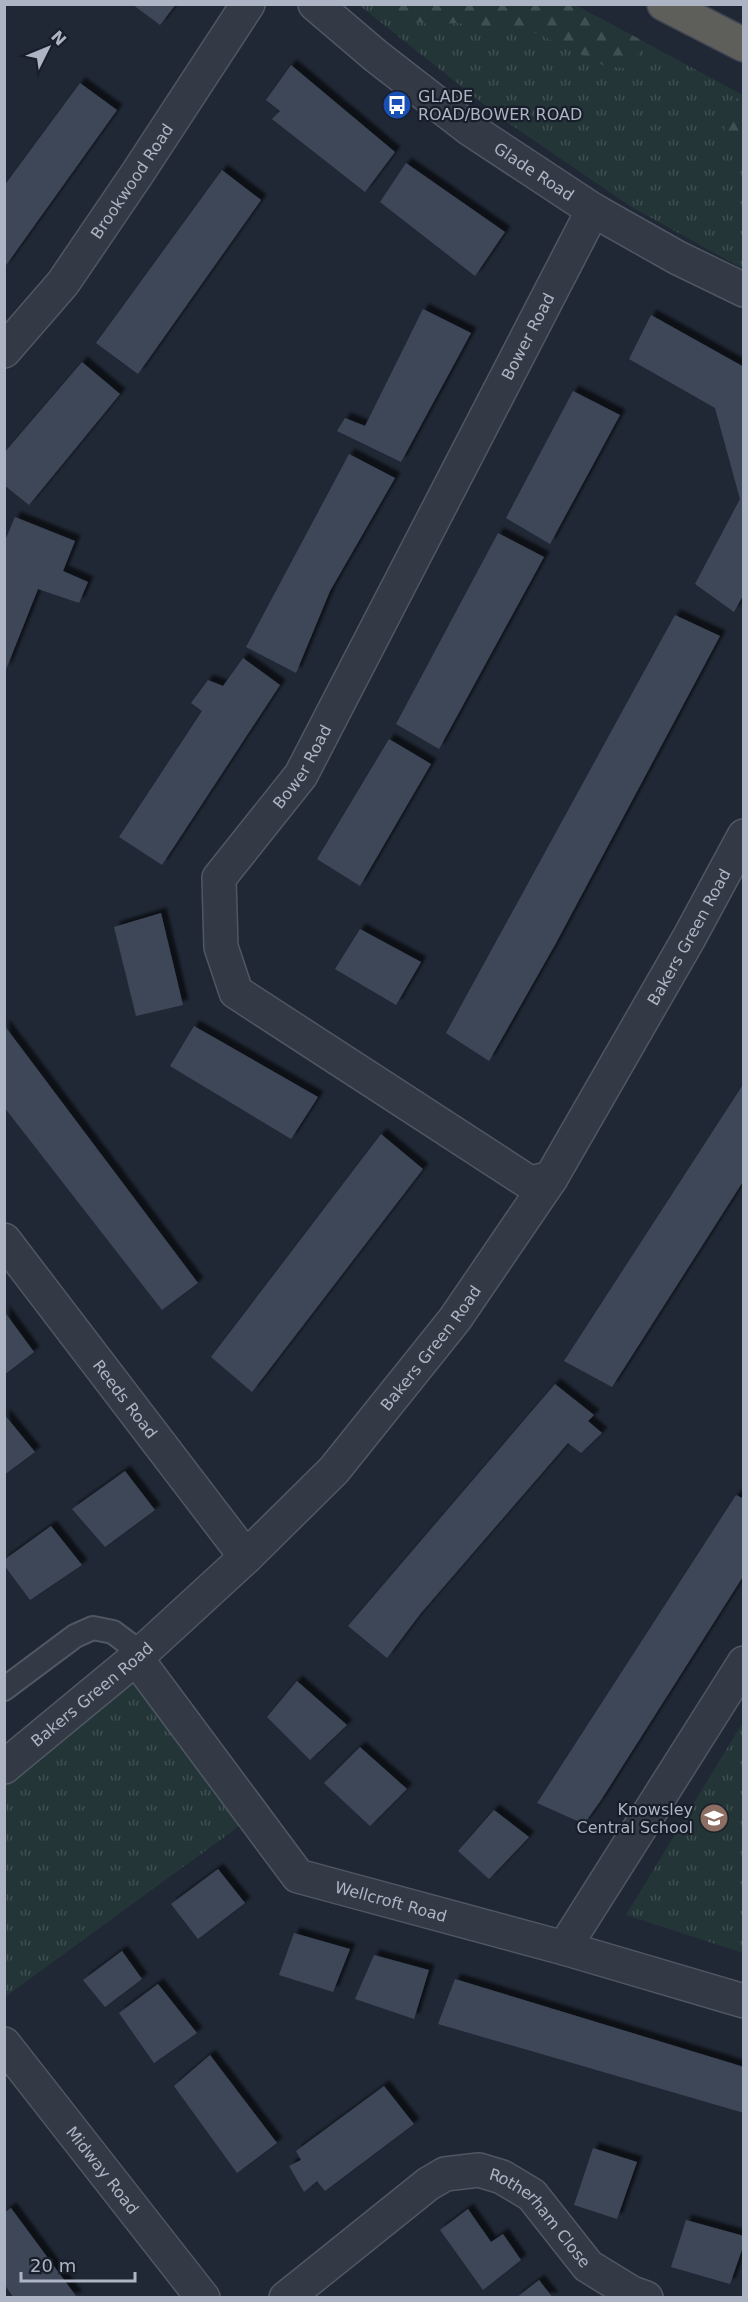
<svg xmlns="http://www.w3.org/2000/svg" width="748" height="2302" font-family="'DejaVu Sans',sans-serif">
<defs>
<pattern id="grass-tufts" width="24" height="20" patternUnits="userSpaceOnUse" patternTransform="scale(1.5)"><rect width="24" height="20" fill="#233537"/><path d="M3 7l-1-3M5 7V3M7 7l1-3M15 17l-1-3M17 17v-4M19 17l1-3" fill="none" stroke="#405052"/></pattern>
<pattern id="forest-firs" width="22" height="20" patternUnits="userSpaceOnUse" patternTransform="scale(1.5)"><rect width="22" height="20" fill="#233537"/><path d="M5 1l3.5 6h-7zM16 11l3.5 6h-7z" fill="#405052"/></pattern>
<filter id="shadow"><feDropShadow dx="5.5" dy="-5.5" stdDeviation="1.5" flood-color="#0009"/></filter>
</defs>
<rect width="100%" height="100%" fill="#202835"/>
<path fill="url(#grass-tufts)" d="M 359,5 L 575,5 L 743,95 L 743,269 L 630,206 L 501,118 Z
M 136,1658 L 253,1816 L 5,1997 L 5,1758 Z
M 743,1722 L 743,1953 L 626,1915 Z"/>
<path fill="url(#forest-firs)" d="M 381,5 L 575,5 L 645,42 L 630,69 L 605,66 L 534,32 L 456,23 L 430,25 L 389,13 Z
M 739,93 L 743,95 L 743,153 L 724,129 Z"/>
<path fill="#3e4758" filter="url(#shadow)" d="M 132,4 L 176,4 L 160,25 Z
M 291,65 L 395,152 L 365,192 L 272,119 L 280,111 L 266,100 Z
M 80,83 L 117,110 L 4,268 L 4,186 Z
M 406,163 L 505,232 L 475,276 L 380,202 Z
M 222,170 L 261,200 L 138,374 L 96,343 Z
M 423,309 L 471,333 L 401,462 L 337,431 L 345,418 L 365,426 Z
M 651,315 L 744,367 L 744,594 L 734,612 L 695,584 L 740,499 L 715,408 L 629,359 Z
M 82,362 L 120,394 L 29,505 L 4,485 L 4,453 Z
M 573,391 L 620,415 L 550,544 L 506,518 Z
M 349,454 L 395,478 L 330,591 L 296,673 L 246,647 Z
M 15,517 L 75,541 L 63,571 L 88,582 L 79,603 L 38,589 L 5,672 L 4,543 Z
M 498,533 L 544,557 L 439,749 L 396,724 Z
M 675,615 L 720,636 L 556,943 L 489,1061 L 446,1033 Z
M 243,658 L 280,685 L 162,865 L 119,837 L 202,711 L 191,703 L 208,680 L 223,686 Z
M 389,739 L 431,764 L 360,886 L 317,859 Z
M 161,913 L 183,1005 L 136,1016 L 114,927 Z
M 360,929 L 421,962 L 396,1005 L 335,969 Z
M 4,1025 L 198,1283 L 162,1310 L 4,1107 Z
M 194,1026 L 318,1097 L 291,1139 L 170,1066 Z
M 744,1083 L 744,1180 L 612,1387 L 564,1361 Z
M 381,1134 L 423,1169 L 252,1392 L 211,1357 Z
M 4,1311 L 34,1352 L 4,1375 Z
M 555,1384 L 594,1415 L 588,1421 L 602,1433 L 581,1453 L 568,1443 L 421,1613 L 387,1658 L 348,1626 Z
M 4,1414 L 35,1452 L 4,1475 Z
M 125,1471 L 155,1510 L 105,1547 L 72,1509 Z
M 736,1495 L 744,1499 L 744,1575 L 601,1800 L 584,1824 L 537,1803 Z
M 51,1526 L 82,1565 L 30,1600 L 4,1565 L 4,1560 Z
M 297,1681 L 347,1725 L 310,1760 L 267,1717 Z
M 360,1747 L 407,1789 L 370,1826 L 324,1783 Z
M 494,1810 L 529,1837 L 489,1879 L 458,1851 Z
M 218,1869 L 245,1903 L 198,1939 L 171,1904 Z
M 294,1933 L 350,1949 L 333,1992 L 279,1975 Z
M 122,1951 L 142,1979 L 105,2007 L 83,1980 Z
M 374,1955 L 429,1970 L 414,2019 L 355,1999 Z
M 455,1979 L 744,2067 L 744,2113 L 438,2024 Z
M 158,1984 L 197,2033 L 154,2063 L 119,2013 Z
M 210,2055 L 277,2143 L 237,2173 L 174,2086 Z
M 384,2086 L 414,2124 L 325,2191 L 317,2181 L 304,2192 L 289,2166 L 301,2160 L 296,2151 Z
M 593,2148 L 637,2162 L 617,2219 L 574,2205 Z
M 11,2208 L 76,2296 L 75,2298 L 14,2298 L 4,2284 L 4,2213 Z
M 468,2209 L 491,2242 L 503,2234 L 521,2260 L 483,2290 L 440,2230 Z
M 686,2220 L 744,2236 L 744,2244 L 730,2284 L 671,2267 Z
M 539,2280 L 553,2298 L 516,2298 Z"/>
<g fill="none" stroke-linecap="round" stroke-linejoin="round">
<g stroke="#505764" stroke-width="26">
<path id="service" d="M 4,1689 L 75,1636 L 93,1628 L 113,1632 L 141,1653"/>
</g>
<g stroke="#505764" stroke-width="36">
<g id="minor">
<path id="s1" d="M 315,4 L 376,56 L 470,129 L 593,210 L 678,258 L 744,290"/>
<path id="s2" d="M 4,351 L 63,283 L 137,174 L 248,4"/>
<path id="s3" d="M 551,1178 L 530,1183 L 236,992 L 221,947 L 219,878 L 301,775 L 593,210"/>
<path id="s4" d="M 4,1240 L 246,1557"/>
<path id="s5" d="M 136,1658 L 298,1876 L 564,1948 L 744,2001"/>
<path id="s6" d="M 4,1767 L 136,1658 L 246,1557 L 334,1470 L 455,1319 L 551,1178 L 689,938 L 744,836"/>
<path d="M 564,1948 L 744,1663"/>
<path id="s7" d="M 4,2044 L 203,2298"/>
<path id="s8" d="M 286,2298 L 428,2184 L 445,2174 L 479,2170 L 502,2177 L 532,2195 L 588,2266 L 632,2293 L 646,2298"/>
</g>
</g>
<g stroke="#3e4450" stroke-width="36">
<path id="trunk" d="M 664,4 L 744,45"/>
</g>
<use href="#service" stroke="#333a46" stroke-width="22"/>
<use href="#minor" stroke="#333a46" stroke-width="33"/>
<use href="#trunk" stroke="#5e5e5b" stroke-width="33"/>
</g>
<defs>
<g id="bus-disc" transform="scale(1.5)"><circle r="9.5" fill="#1a4fb4" stroke="#191f2a"/><path d="M-5-6H5V4H4V6H2V4H-2V6H-4V4H-5ZM-3.5-4V0h7V-4ZM-3.5 1.2v1.5H-2V1.2ZM2 1.2v1.5H3.5V1.2Z" fill="#fff"/></g>
<g id="school-disc" transform="scale(1.5)"><circle r="9.5" fill="#8d6e63" stroke="#191f2a"/><path d="M0-5L7-2L0 1L-7-2ZM-4 1L0 2.5L4 1V4Q0 6-4 4Z" fill="#fff"/></g>
</defs>
<g fill-rule="evenodd">
<use href="#bus-disc" x="397" y="105"/>
<use href="#school-disc" x="714" y="1818"/>
</g>
<g text-anchor="middle" stroke-width="4.5" stroke-linejoin="round" paint-order="stroke">
<g font-size="16" fill="#adb4c3" stroke="#191f2a" text-anchor="start">
<text x="418" y="102">GLADE<tspan x="418" dy="18">ROAD/BOWER ROAD</tspan></text>
<text x="693" y="1815" text-anchor="end">Knowsley<tspan x="693" dy="18">Central School</tspan></text>
</g>
<g font-size="16" fill="#adb4c3" stroke="#191f2a">
<text dy="6" stroke="none"><textPath href="#s1" startOffset="276">Glade Road</textPath></text>
<text dy="6" stroke="none"><textPath href="#s2" startOffset="213">Brookwood Road</textPath></text>
<text dy="6" stroke="none"><textPath href="#s3" startOffset="1114">Bower Road</textPath></text>
<text dy="6" stroke="none"><textPath href="#s3" startOffset="628">Bower Road</textPath></text>
<text dy="6" stroke="none"><textPath href="#s6" startOffset="1086">Bakers Green Road</textPath></text>
<text dy="6" stroke="none"><textPath href="#s6" startOffset="600">Bakers Green Road</textPath></text>
<text dy="6" stroke="none"><textPath href="#s4" startOffset="200">Reeds Road</textPath></text>
<text dy="6" stroke="none"><textPath href="#s6" startOffset="114">Bakers Green Road</textPath></text>
<text dy="6" stroke="none"><textPath href="#s5" startOffset="368">Wellcroft Road</textPath></text>
<text dy="6" stroke="none"><textPath href="#s7" startOffset="160">Midway Road</textPath></text>
<text dy="6" stroke="none"><textPath href="#s8" startOffset="316">Rotherham Close</textPath></text>
</g>
</g>
<rect width="748" height="2302" fill="none" stroke="#adb4c3" stroke-width="12"/>
<g transform="translate(48 48) rotate(47)" stroke="#191f2a" stroke-width="4.5" paint-order="stroke">
<path d="M0-4.5L10 22L0 15L-10 22Z" fill="#adb4c3"/>
<text y="-9" font-size="16" font-weight="bold" text-anchor="middle" fill="#adb4c3">N</text>
</g>
<path d="M21 2272v9h114v-9" fill="none" stroke="#adb4c3" stroke-width="3"/>
<text x="30" y="2272" font-size="18" fill="#adb4c3" stroke="#191f2a" stroke-width="4.5" paint-order="stroke">20 m</text>
</svg>
